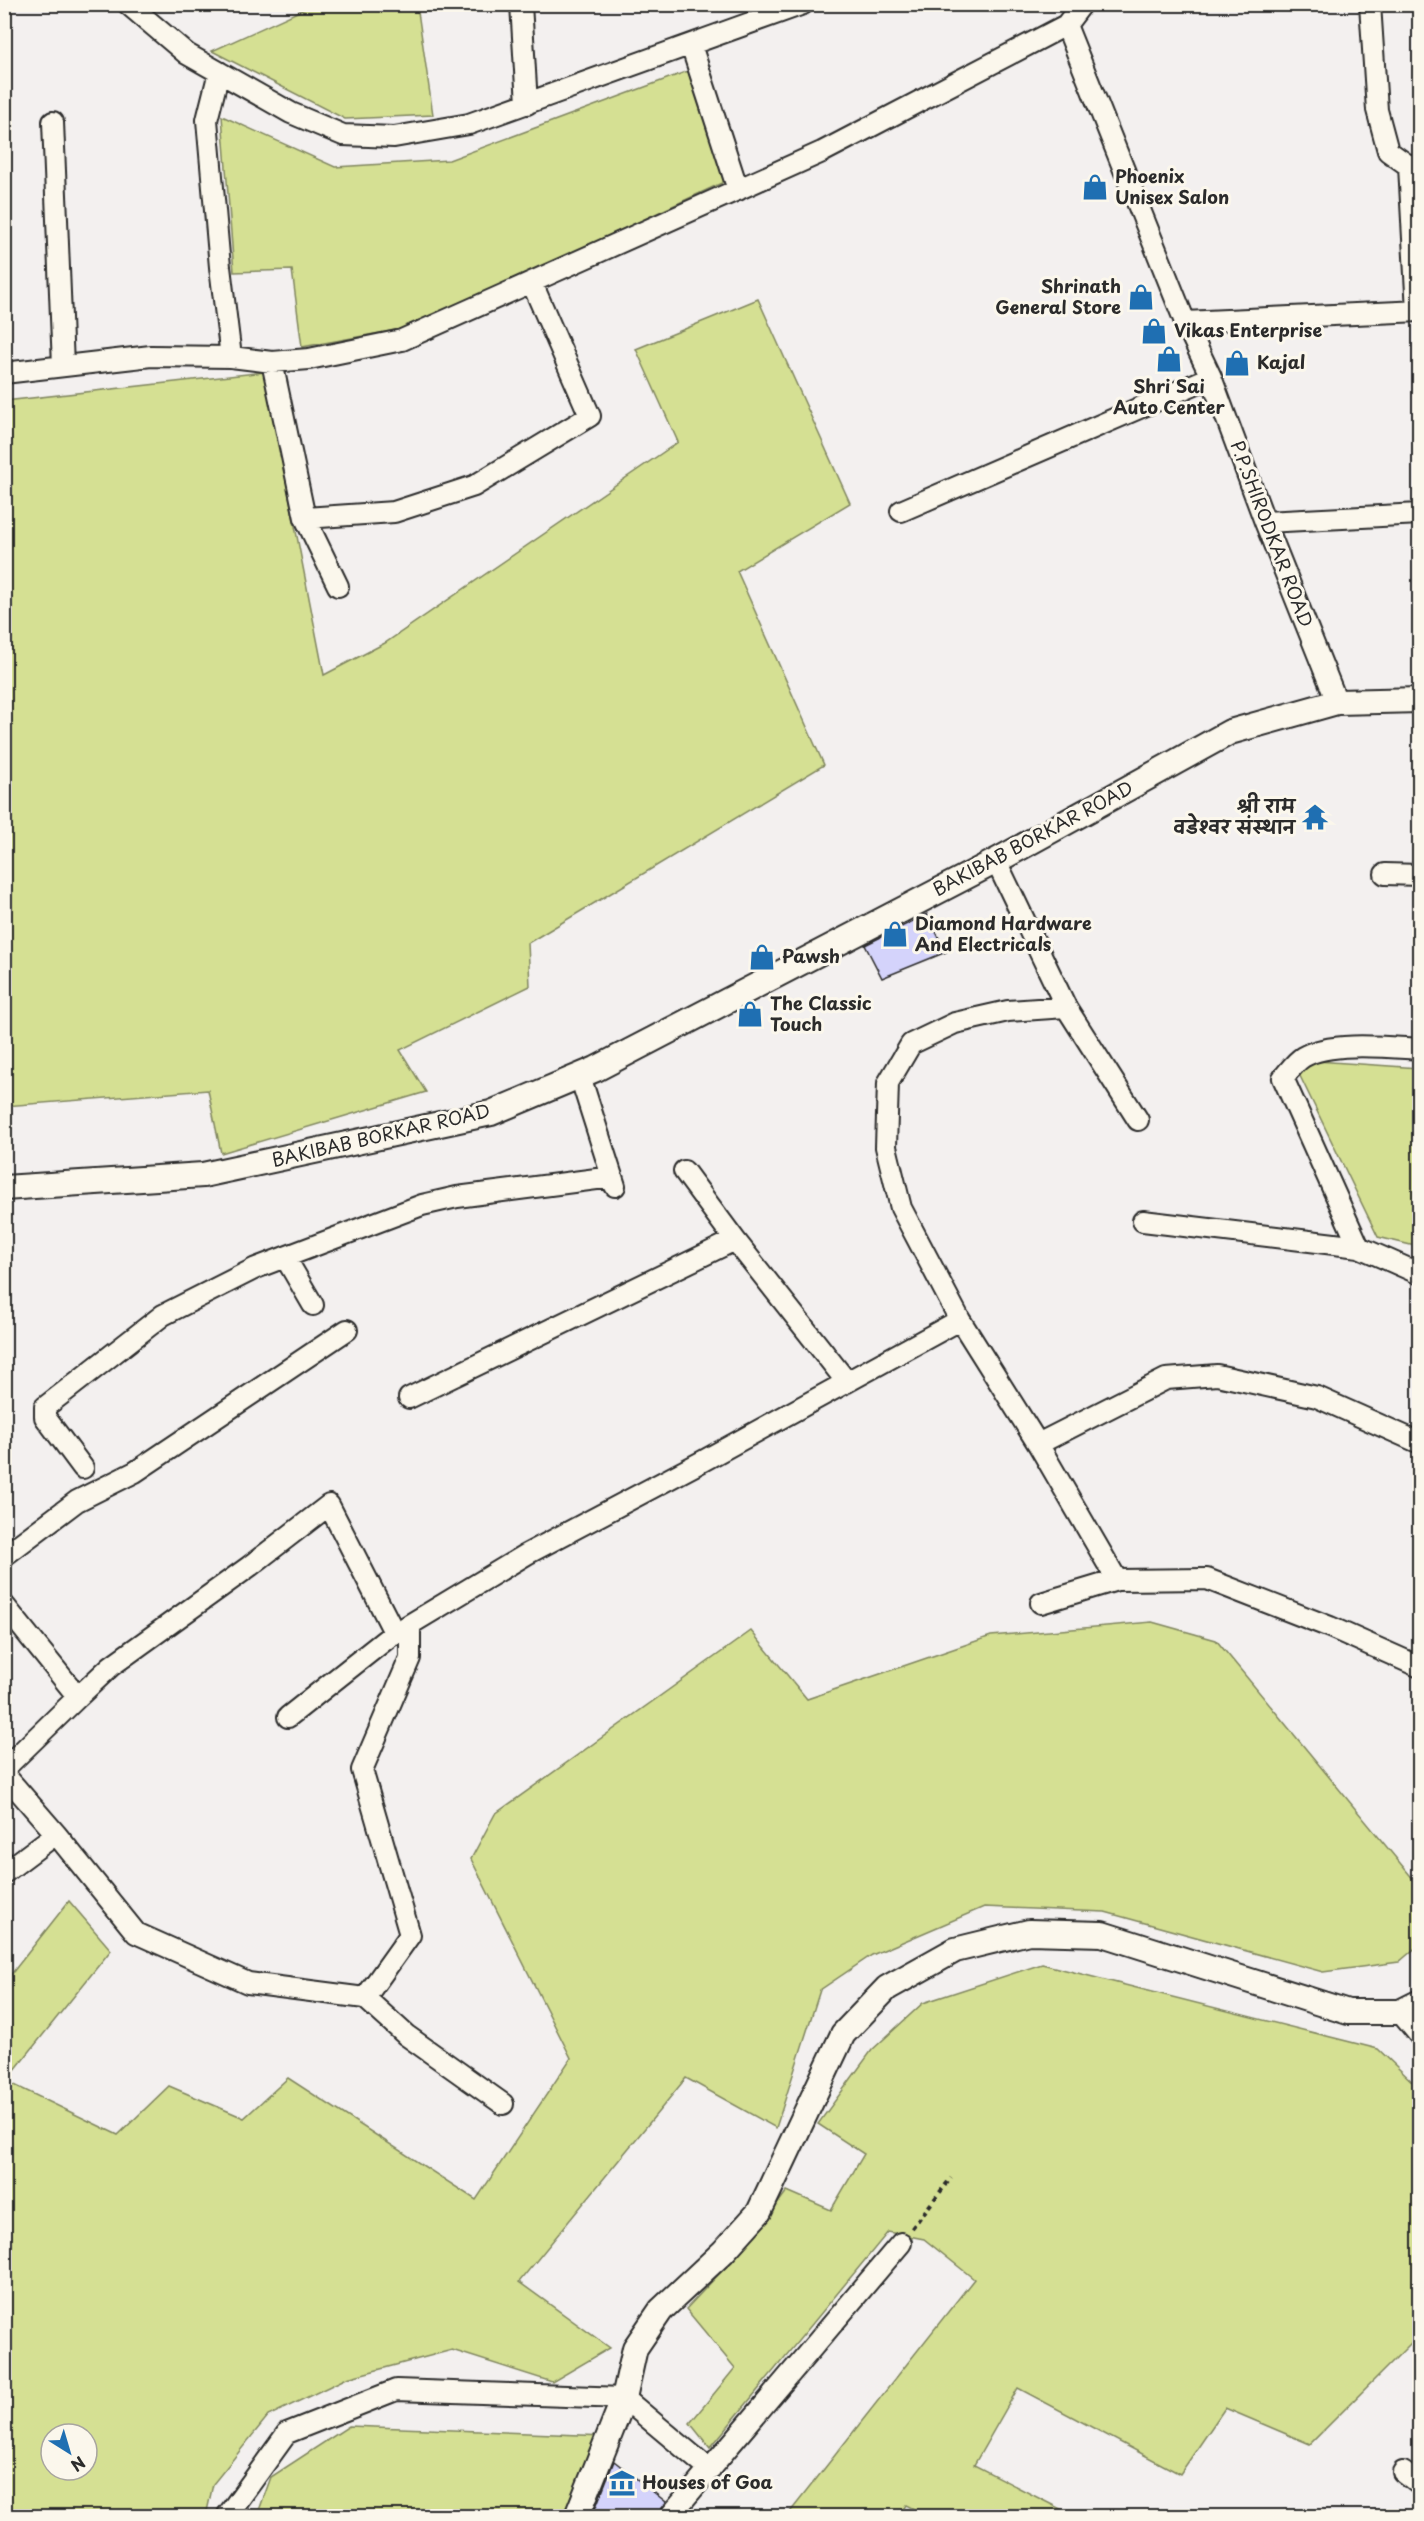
<svg xmlns="http://www.w3.org/2000/svg" width="1424" height="2521" font-family="'Playpen Sans','Playpen Sans Deva',sans-serif">
<rect width="100%" height="100%" fill="#f3f0ef"/>
<filter id="ink" filterUnits="userSpaceOnUse"><feTurbulence type="fractalNoise" baseFrequency=".0167" numOctaves="2"/><feDisplacementMap in="SourceGraphic" scale="12" xChannelSelector="R" yChannelSelector="G"/><feConvolveMatrix kernelMatrix="1 2 1 2 8 2 1 2 1" color-interpolation-filters="sRGB"/></filter>
<g filter="url(#ink)">
<path fill="#d5e093" stroke="#80865f" stroke-width="1.5" fill-rule="evenodd" d="M 315,4 L 417,5 L 433,115 L 345,119 L 212,51 Z
M 688,71 L 726,181 L 413,327 L 302,347 L 292,270 L 234,272 L 222,116 L 335,167 L 449,160 Z
M 758,299 L 850,503 L 737,571 L 824,765 L 528,943 L 530,986 L 400,1050 L 426,1092 L 221,1153 L 208,1090 L 5,1106 L 5,401 L 265,372 L 324,675 L 385,643 L 678,442 L 636,349 Z
M 1316,1061 L 1419,1068 L 1419,1247 L 1378,1237 L 1299,1074 Z
M 1152,1622 L 1216,1640 L 1419,1886 L 1419,1945 L 1399,1962 L 1323,1972 L 1105,1912 L 984,1907 L 872,1955 L 820,1990 L 776,2128 L 686,2078 L 519,2282 L 610,2348 L 552,2382 L 452,2350 L 347,2378 L 268,2416 L 213,2484 L 206,2516 L 5,2516 L 5,1982 L 69,1901 L 111,1950 L 6,2081 L 118,2135 L 169,2086 L 244,2118 L 288,2078 L 476,2200 L 571,2058 L 471,1859 L 495,1814 L 751,1631 L 807,1699 L 991,1636 ZM 51,2434 L 87,2434 L 87,2470 L 51,2470 Z
M 1042,1964 L 1378,2049 L 1419,2088 L 1419,2335 L 1310,2444 L 1225,2408 L 1180,2474 L 1018,2388 L 974,2465 L 1074,2516 L 928,2516 L 906,2505 L 899,2516 L 787,2516 L 974,2279 L 924,2239 L 888,2232 L 710,2448 L 690,2423 L 735,2368 L 686,2309 L 749,2242 L 787,2191 L 831,2210 L 864,2154 L 818,2124 L 872,2050 L 923,2003 Z
M 349,2426 L 606,2436 L 566,2516 L 257,2516 L 271,2477 Z"/>
<path fill="#d4d3fb" stroke="#2b2b2b" stroke-width="1.5" d="M 927,914 L 946,952 L 882,978 L 865,945 Z
M 614,2461 L 666,2502 L 658,2517 L 592,2517 Z"/>
<g fill="none" stroke-linecap="round" stroke-linejoin="round">
<g stroke="#2b2b2b" stroke-width="24">
<path id="minor" d="M 128,4 L 187,54 L 291,113 L 343,135 L 394,137 L 469,124 L 803,4
M 521,4 L 527,104
M 1082,4 L 1066,25 L 1185,322 L 1211,377 L 1265,522 L 1337,702
M 1370,4 L 1377,110 L 1388,151 L 1409,166 L 1420,164
M 691,45 L 738,190
M 219,72 L 207,120 L 220,267 L 231,357
M 53,122 L 63,366
M 1409,166 L 1417,311
M 1185,322 L 1420,311
M 272,362 L 305,518 L 338,586
M 4,373 L 151,356 L 231,357 L 272,362 L 309,359 L 402,340 L 822,152 L 1066,25
M 901,511 L 1211,377
M 305,518 L 394,512 L 474,486 L 590,416 L 532,283
M 1265,522 L 1420,514
M 996,861 L 1066,1007 L 1138,1120
M 1385,874 L 1420,875
M 580,1076 L 615,1186
M 684,1171 L 735,1240
M 1143,1221 L 1359,1247 L 1420,1274
M 1359,1247 L 1283,1078 C 1289,1071 1295,1062 1303,1057 C 1329,1041 1388,1047 1420,1049
M 285,1257 L 313,1305
M 960,1320 L 1038,1444 L 1117,1580
M 409,1398 L 735,1240 L 847,1382
M 1038,1444 L 1166,1379 L 1217,1375 L 1317,1397 L 1420,1443
M 83,1468 L 45,1417 L 45,1407 L 163,1315 L 256,1268 L 422,1205 L 457,1197 L 612,1177
M 4,1556 L 77,1501 L 135,1472 L 347,1330
M 1041,1603 L 1117,1580 L 1207,1579 L 1330,1627 L 1420,1667
M 4,1605 L 78,1697 L 4,1769
M 78,1697 L 111,1666 L 250,1566 L 329,1505 L 395,1634
M 288,1717 L 389,1637 L 527,1554 L 701,1462 L 960,1320 L 901,1208 L 886,1147 L 888,1083 L 911,1044 L 955,1023 L 1008,1011 L 1066,1007
M 4,1774 L 56,1834 L 4,1873
M 56,1834 L 136,1933 L 248,1983 L 365,1998 L 410,1935 L 362,1770 L 410,1658 L 410,1625
M 365,1998 L 406,2035 L 503,2104
M 1400,2012 L 1420,2036
M 1403,2472 L 1420,2485
M 227,2516 L 287,2433 L 396,2390 L 624,2398 L 710,2470
M 670,2516 L 901,2243"/>
</g>
<g stroke="#2b2b2b" stroke-width="28">
<path id="tertiary" d="M 4,1188 L 203,1175 L 491,1113 L 596,1069 L 996,861 L 1230,732 L 1337,702 L 1420,700
M 577,2516 L 624,2398 L 635,2348 L 661,2310 L 723,2252 L 759,2212 L 843,2034 L 887,1988 L 955,1950 L 1029,1932 L 1102,1934 L 1348,2012 L 1400,2012 L 1420,2002"/>
</g>
<path stroke="#2b2b2b" stroke-width="4" stroke-dasharray="4.5 4.5" stroke-linecap="butt" d="M 912,2228 L 951,2178"/>
<use href="#minor" stroke="#fbf7ec" stroke-width="20"/>
<use href="#tertiary" stroke="#fbf7ec" stroke-width="24"/>
</g>
</g>
<defs>
<g id="shop-bare" transform="scale(2.07)"><path d="M-5-2.5h2.3a2.7 3.5 0 0 1 5.4 0H5L5.5 6h-11ZM-1.5-2.5h3a1.5 2.3 0 0 0-3 0Z" fill="#1f6fb2" stroke="#fbf7ec" stroke-width="2.5" paint-order="stroke"/></g>
<g id="temple-bare" transform="scale(2.07)"><path d="M0-6L5-2H3V0L6.5 2.5H4V6H1.5V3h-3V6H-4V2.5H-6.5L-3 0V-2H-5Z" fill="#1f6fb2" stroke="#fbf7ec" stroke-width="2.5" paint-order="stroke"/></g>
<g id="museum-bare" transform="scale(2.07)"><path d="M0-6L6-3V-2H-6V-3ZM-5-1h2V3h-2ZM-1-1h2V3h-2ZM3-1h2V3H3ZM-6 4H6V6H-6Z" fill="#1f6fb2" stroke="#fbf7ec" stroke-width="2.5" paint-order="stroke"/></g>
</defs>
<g fill-rule="evenodd">
<use href="#shop-bare" x="1095" y="187"/>
<use href="#shop-bare" x="1141" y="297"/>
<use href="#shop-bare" x="1154" y="331"/>
<use href="#shop-bare" x="1169" y="359"/>
<use href="#shop-bare" x="1237" y="363"/>
<use href="#temple-bare" x="1315" y="817"/>
<use href="#shop-bare" x="895" y="934"/>
<use href="#shop-bare" x="762" y="957"/>
<use href="#shop-bare" x="750" y="1014"/>
<use href="#museum-bare" x="622" y="2483"/>
</g>
<g text-anchor="middle" stroke-width="6" stroke-linejoin="round" paint-order="stroke">
<g font-size="18" font-weight="bold" fill="#2b2b2b" stroke="#fbf7ec" text-anchor="start">
<text x="1115" y="183">Phoenix<tspan x="1115" dy="21">Unisex Salon</tspan></text>
<text x="1121" y="293" text-anchor="end">Shrinath<tspan x="1121" dy="21">General Store</tspan></text>
<text x="1174" y="337">Vikas Enterprise</text>
<text x="1257" y="369">Kajal</text>
<text x="1169" y="393" text-anchor="middle">Shri Sai<tspan x="1169" dy="21">Auto Center</tspan></text>
<text x="1295" y="813" text-anchor="end">श्री राम<tspan x="1295" dy="21">वडेश्वर संस्थान</tspan></text>
<text x="915" y="930">Diamond Hardware<tspan x="915" dy="21">And Electricals</tspan></text>
<text x="782" y="963">Pawsh</text>
<text x="770" y="1010">The Classic<tspan x="770" dy="21">Touch</tspan></text>
<text x="642" y="2489">Houses of Goa</text>
</g>
<g font-size="18" fill="#2b2b2b" stroke="#fbf7ec">
<text transform="translate(1271 534) rotate(69)" y="6">P.P.SHIRODKAR ROAD</text>
<text transform="translate(1033 839) rotate(-28)" y="6">BAKIBAB BORKAR ROAD</text>
<text transform="translate(381 1136) rotate(-13)" y="6">BAKIBAB BORKAR ROAD</text>
</g>
</g>
<rect width="1424" height="2521" fill="none" stroke="#fbf7ec" stroke-width="24"/>
<rect x="12" y="12" width="1400" height="2497" fill="none" stroke="#2b2b2b" stroke-width="2" filter="url(#ink)"/>
<g transform="translate(69 2452) rotate(143)"><circle r="28" fill="#fbf7ec" stroke="#a8a59f" stroke-width="1.5"/>
<path d="M0-4.5L10 22L0 15L-10 22Z" fill="#1f6fb2"/>
<text y="-9" font-size="16" font-weight="bold" text-anchor="middle" fill="#2b2b2b">N</text>
</g>
</svg>
